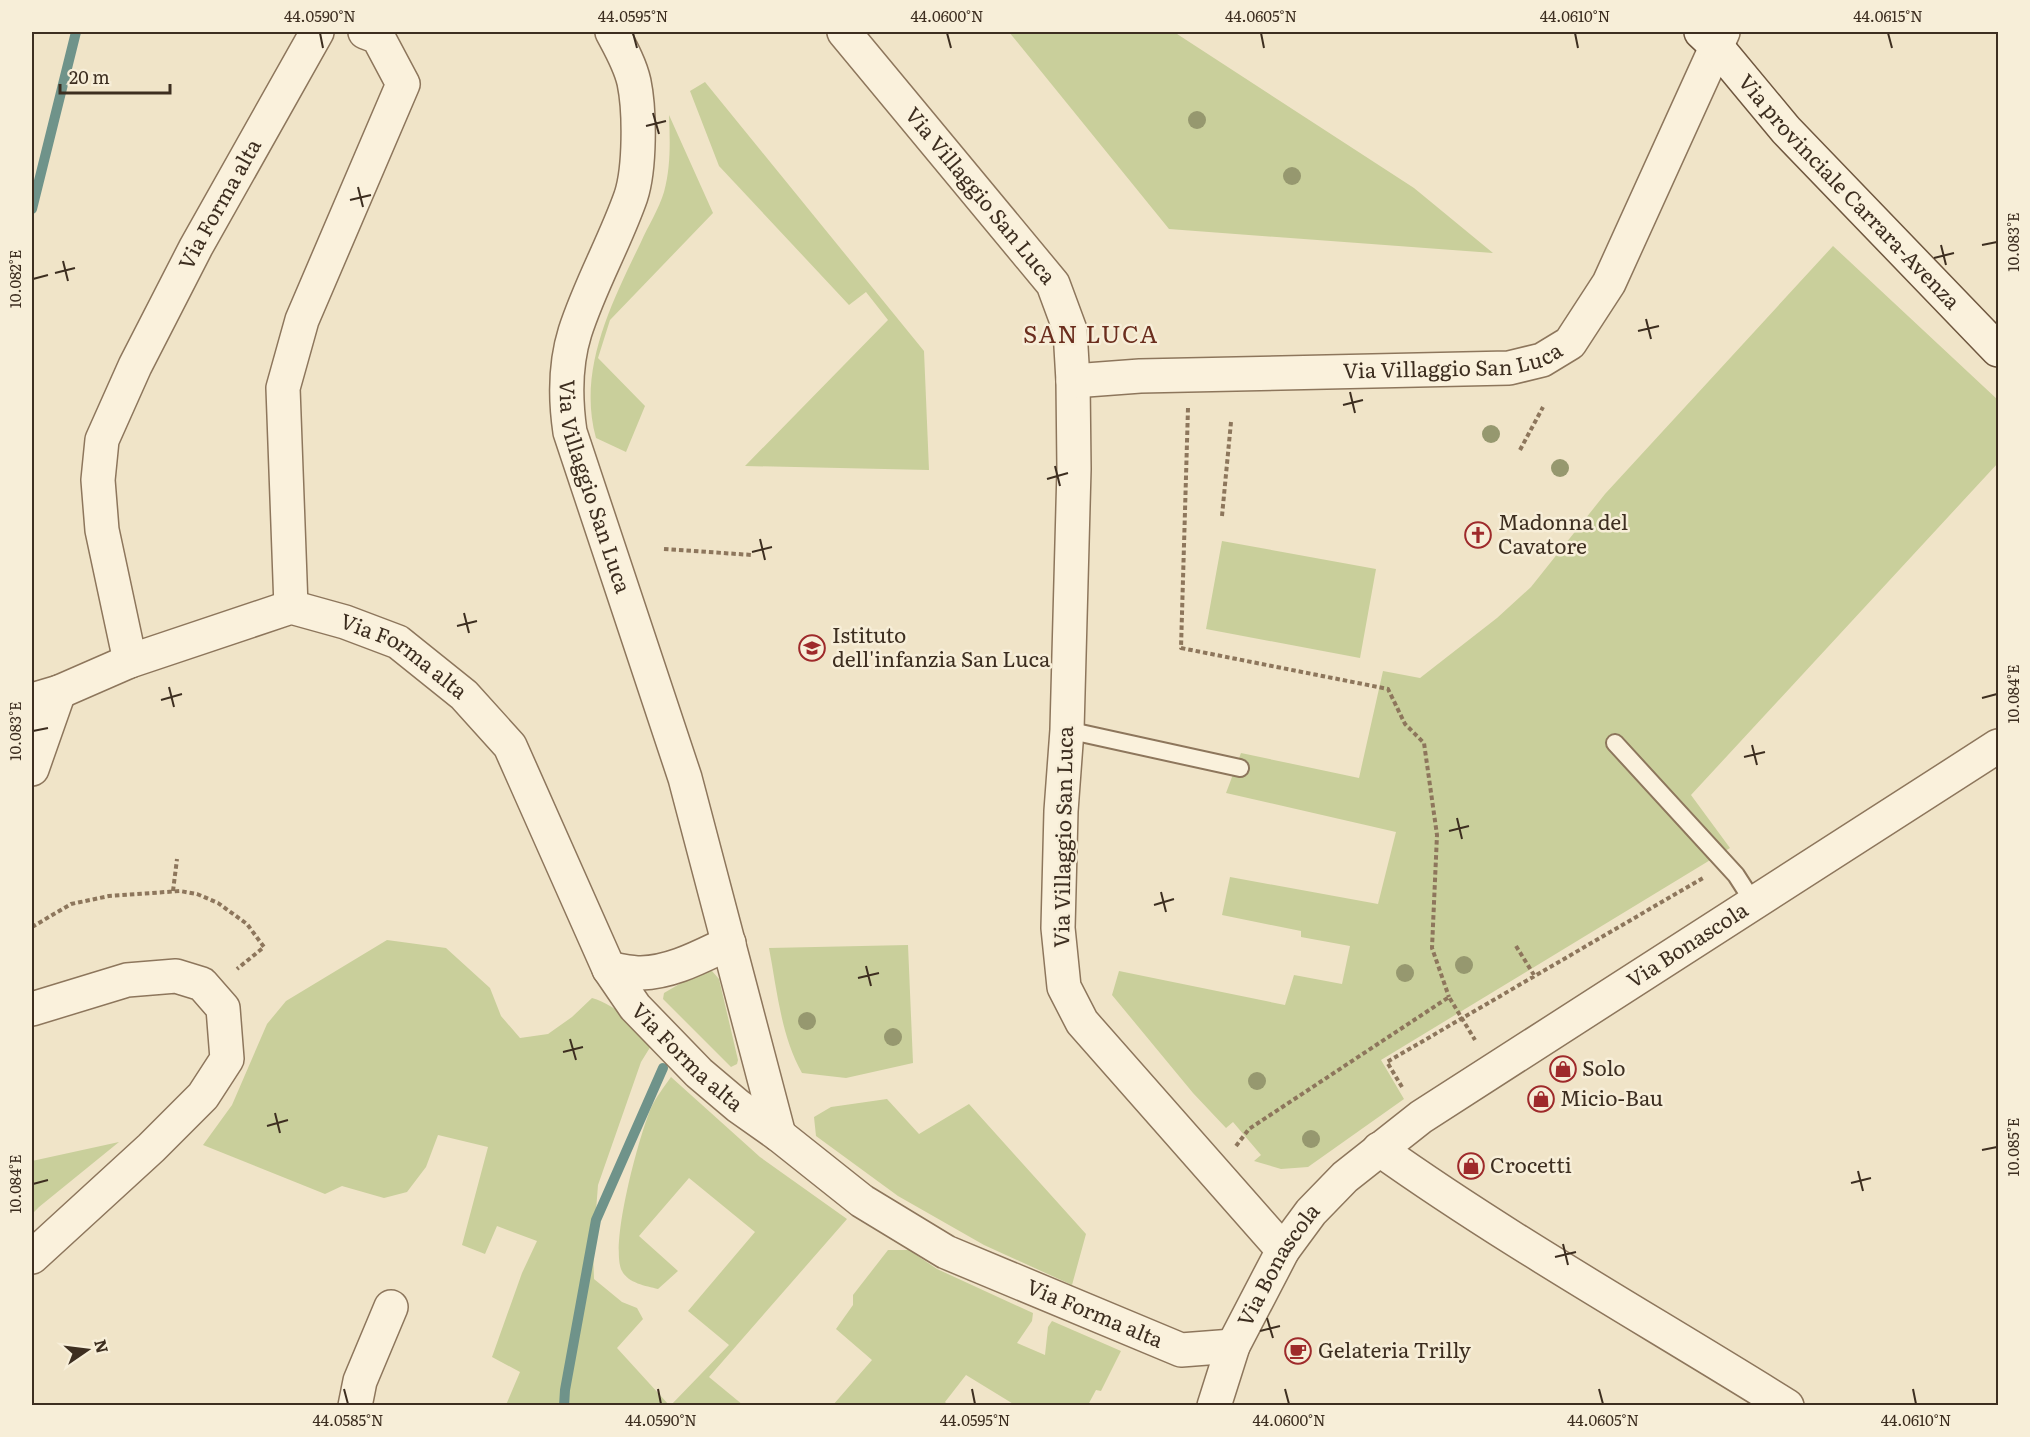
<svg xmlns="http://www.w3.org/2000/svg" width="2030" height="1437" font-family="Literata,serif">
<rect width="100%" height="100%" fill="#f0e4c8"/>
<path fill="#c9cf9b" d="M 1009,32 L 1114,32 L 1117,34 L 1119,32 L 1174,32 L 1414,188 L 1493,253 L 1169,229 Z
M 705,82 L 924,351 L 929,470 L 745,466 L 888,320 L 866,292 L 849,305 L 719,166 L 690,91 Z
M 669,115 L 713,213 L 610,320 L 598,358 L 645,406 L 626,452 L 596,438 C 577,370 612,302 641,242 C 648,226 659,209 664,192 C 671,166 670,141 669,115 Z
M 1833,246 L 1998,400 L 1998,463 L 1691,795 L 1730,848 L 1381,1060 L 1404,1099 L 1308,1167 L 1281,1169 L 1254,1161 L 1261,1155 L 1233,1122 L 1226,1128 L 1193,1093 L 1112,995 L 1119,971 L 1285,1005 L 1294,975 L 1342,984 L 1350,946 L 1301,937 L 1301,931 L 1222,915 L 1230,877 L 1378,904 L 1396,832 L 1226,793 L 1241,753 L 1359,778 L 1383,671 L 1420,678 L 1497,618 L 1531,587 L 1605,494 Z
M 1222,541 L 1376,569 L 1360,658 L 1206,629 Z
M 387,940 L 446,948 L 490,988 L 501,1016 L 520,1038 L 548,1034 L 572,1017 L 592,998 C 616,1005 635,1025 654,1041 L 641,1062 L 598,1185 L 593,1250 L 594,1279 L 622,1302 L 637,1308 L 643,1319 L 617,1348 L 669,1405 L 506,1405 L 520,1372 L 492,1357 L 522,1273 L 537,1241 L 497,1226 L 485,1254 L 462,1245 L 488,1147 L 438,1135 L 426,1167 L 407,1192 L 384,1198 L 342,1186 L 325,1194 L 203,1145 L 232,1105 L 267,1024 L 286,1001 Z
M 908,945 L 913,1063 L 846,1078 L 802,1073 C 781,1036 777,990 769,948 Z
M 712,971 L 719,979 L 738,1060 L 737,1064 L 731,1067 L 663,999 L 664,993 L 700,972 Z
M 671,1077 L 760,1157 L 847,1219 L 709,1377 L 743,1405 L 671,1405 L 729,1345 L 688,1311 L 755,1232 L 689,1178 L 639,1236 L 678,1271 L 658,1289 C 646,1286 628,1283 622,1271 C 609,1246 639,1136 651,1108 C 656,1097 664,1087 671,1077 Z
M 887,1099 L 919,1134 L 969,1104 L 1086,1234 L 1072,1285 L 984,1245 L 898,1196 L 816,1136 L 814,1117 L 831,1107 Z
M 119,1142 L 39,1207 L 32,1214 L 32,1161 Z
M 888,1250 L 909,1250 L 937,1269 L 1033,1313 L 1032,1321 L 1017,1343 L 1045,1355 L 1048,1327 L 1052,1321 L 1121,1351 L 1101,1391 L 1096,1390 L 1088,1405 L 1015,1405 L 966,1375 L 945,1402 L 948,1405 L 833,1405 L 872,1360 L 836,1329 L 853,1305 L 853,1295 Z"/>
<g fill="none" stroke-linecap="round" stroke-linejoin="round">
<path stroke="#6f938a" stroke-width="10" d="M 32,209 L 76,32
M 564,1406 L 565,1390 L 596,1220 L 663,1068"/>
<g stroke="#8d765c" stroke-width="20">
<path id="service" d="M 1067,730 L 1240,768
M 1615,743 L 1736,875 L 1754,903"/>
</g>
<g stroke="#8d765c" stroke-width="36">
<g id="minor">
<path id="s1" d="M 612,32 C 620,47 630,64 634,82 C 640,111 640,168 631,196 C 615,242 590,285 575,332 C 565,364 565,398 570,432 L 685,778 L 779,1135"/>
<path id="s2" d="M 844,32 L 1053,284 L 1070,330 L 1073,381 L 1074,469 L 1067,730 L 1061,811 L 1058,928 L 1064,987 L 1082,1022 L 1283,1250"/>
<path id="s3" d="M 1073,381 L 1140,376 L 1509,368 L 1542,360 L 1570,343 L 1609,283 L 1723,32"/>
<path d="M 291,607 L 283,388 L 302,320 L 403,84 L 378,37 L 365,32"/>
<path id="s4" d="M 130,661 L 102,530 L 98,480 L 102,440 L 135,366 L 196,247 L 317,32"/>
<path id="s5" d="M 32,700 L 59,692 L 130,661 L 291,607 L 345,622 L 398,642 L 464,695 L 510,746 L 609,969 L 635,1007 L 699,1073 L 738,1106 L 779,1135 L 862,1201 L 946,1252 L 1181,1350 L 1233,1346"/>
<path d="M 32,769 L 59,692"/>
<path d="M 609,969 C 619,970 631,973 641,973 C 673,972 701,956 729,943"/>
<path d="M 32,1009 L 127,980 L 176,976 L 202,984 L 223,1008 L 227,1059 L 203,1096 L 151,1148 L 32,1257"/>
<path d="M 1379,1149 C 1510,1242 1651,1321 1787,1406"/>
<path d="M 355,1406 L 360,1381 L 391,1307"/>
<path id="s6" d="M 1214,1406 L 1233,1346 L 1283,1250 L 1311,1212 L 1345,1177 L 1421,1117 L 1998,746"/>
</g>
</g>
<g stroke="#6f573f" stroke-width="36">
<g id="secondary">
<path id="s7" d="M 1701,32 L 1717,47 L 1786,130 L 1998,350"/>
</g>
</g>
<path stroke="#8d765c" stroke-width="4" stroke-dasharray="4.5 3" stroke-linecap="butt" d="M 1188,408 L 1181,648 L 1388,689 L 1405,724 L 1424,743 L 1437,835 L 1432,948 L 1449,997
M 1520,450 L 1543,407
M 1222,516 L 1231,422
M 664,549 L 752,555
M 173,891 L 177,859
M 32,927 L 71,904 L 109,896 L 180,891 L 197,894 L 218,903 L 247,924 L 264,947 L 237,969
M 1516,946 L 1534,975
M 1402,1087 L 1387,1062 L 1703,878
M 1236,1146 L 1249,1129 L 1449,997 L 1475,1040"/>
<use href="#service" stroke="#faf1dc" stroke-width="16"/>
<use href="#minor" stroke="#faf1dc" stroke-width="33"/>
<use href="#secondary" stroke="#faf1dc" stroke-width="33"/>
</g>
<g fill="#96986f">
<circle cx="1197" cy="120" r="9"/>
<circle cx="1292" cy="176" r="9"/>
<circle cx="1491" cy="434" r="9"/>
<circle cx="1560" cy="468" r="9"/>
<circle cx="1464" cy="965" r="9"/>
<circle cx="1405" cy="973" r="9"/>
<circle cx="807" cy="1021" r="9"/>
<circle cx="893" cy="1037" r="9"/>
<circle cx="1257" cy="1081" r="9"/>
<circle cx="1311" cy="1139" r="9"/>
</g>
<path fill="none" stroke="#3d2e20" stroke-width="2" d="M 320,33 L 323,48M 633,33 L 637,48M 947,33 L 951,48M 1261,33 L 1264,48M 1575,33 L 1578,48M 1888,33 L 1892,48M 653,113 L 659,134M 646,126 L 666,121M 358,187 L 363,207M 350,200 L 371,195M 1941,245 L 1946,265M 1982,245 L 1997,242M 1934,258 L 1954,253M 63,261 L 68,281M 55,273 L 75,268M 33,279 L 48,275M 1646,319 L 1651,339M 1638,331 L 1659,326M 1350,392 L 1355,413M 1343,405 L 1363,400M 1055,466 L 1060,486M 1047,479 L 1068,473M 760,539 L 765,560M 752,552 L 772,547M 464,613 L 469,633M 457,626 L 477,621M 169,687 L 174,707M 1982,698 L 1997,694M 161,700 L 182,694M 33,731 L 48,728M 1752,745 L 1757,765M 1744,757 L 1765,752M 1457,818 L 1462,839M 1449,831 L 1469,826M 1161,892 L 1166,912M 1154,905 L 1174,899M 866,966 L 871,986M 858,978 L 879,973M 570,1039 L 576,1060M 563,1052 L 583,1047M 275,1113 L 280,1133M 267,1126 L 288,1120M 1982,1150 L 1997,1147M 1858,1171 L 1863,1191M 1851,1183 L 1871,1178M 33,1184 L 48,1180M 1563,1244 L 1568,1265M 1555,1257 L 1576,1252M 1267,1318 L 1273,1338M 1260,1331 L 1280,1326M 344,1389 L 348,1404M 658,1389 L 661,1404M 972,1389 L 975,1404M 1285,1389 L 1289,1404M 1599,1389 L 1603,1404M 1913,1389 L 1916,1404"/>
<defs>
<g id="church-ring" transform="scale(1.35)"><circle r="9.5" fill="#f7eed8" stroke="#9e2a2b" stroke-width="1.5"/><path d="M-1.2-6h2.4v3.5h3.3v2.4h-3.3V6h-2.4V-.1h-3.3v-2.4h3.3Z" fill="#9e2a2b"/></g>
<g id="school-ring" transform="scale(1.35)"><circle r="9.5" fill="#f7eed8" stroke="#9e2a2b" stroke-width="1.5"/><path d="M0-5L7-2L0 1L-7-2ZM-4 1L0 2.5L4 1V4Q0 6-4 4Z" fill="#9e2a2b"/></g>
<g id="shop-ring" transform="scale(1.35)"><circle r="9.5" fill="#f7eed8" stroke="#9e2a2b" stroke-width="1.5"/><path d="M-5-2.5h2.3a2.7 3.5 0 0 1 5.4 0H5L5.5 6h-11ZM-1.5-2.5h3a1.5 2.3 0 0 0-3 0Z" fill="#9e2a2b"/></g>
<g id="cafe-ring" transform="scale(1.35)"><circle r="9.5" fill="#f7eed8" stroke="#9e2a2b" stroke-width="1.5"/><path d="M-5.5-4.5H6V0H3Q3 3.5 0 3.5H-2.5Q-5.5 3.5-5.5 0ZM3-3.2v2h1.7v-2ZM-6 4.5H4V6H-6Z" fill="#9e2a2b"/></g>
</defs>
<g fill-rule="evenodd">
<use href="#church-ring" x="1478" y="535"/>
<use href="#school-ring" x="812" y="648"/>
<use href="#shop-ring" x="1563" y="1069"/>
<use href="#shop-ring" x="1541" y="1099"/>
<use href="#shop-ring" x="1471" y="1166"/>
<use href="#cafe-ring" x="1298" y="1351"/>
</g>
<g text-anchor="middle" stroke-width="5" stroke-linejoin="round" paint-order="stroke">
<g font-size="21" fill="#3d2e20" stroke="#f7eed8">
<text dy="7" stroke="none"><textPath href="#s7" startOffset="218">Via provinciale Carrara-Avenza</textPath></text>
<text dy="7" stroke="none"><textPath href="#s2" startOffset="213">Via Villaggio San Luca</textPath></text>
<text dy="7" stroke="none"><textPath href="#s4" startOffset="488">Via Forma alta</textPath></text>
<text dy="7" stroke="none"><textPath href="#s3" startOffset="381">Via Villaggio San Luca</textPath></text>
<text dy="7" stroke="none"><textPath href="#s1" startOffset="476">Via Villaggio San Luca</textPath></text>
<text dy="7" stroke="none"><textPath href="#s5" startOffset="400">Via Forma alta</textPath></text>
<text transform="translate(1064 837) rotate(-89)" y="7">Via Villaggio San Luca</text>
<text dy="7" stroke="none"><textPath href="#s6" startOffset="681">Via Bonascola</textPath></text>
<text dy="7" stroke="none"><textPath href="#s5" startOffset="904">Via Forma alta</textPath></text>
<text dy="7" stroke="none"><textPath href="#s6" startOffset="156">Via Bonascola</textPath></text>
<text dy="7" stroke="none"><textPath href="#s5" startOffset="1390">Via Forma alta</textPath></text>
</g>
<g font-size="21" fill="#3d2e20" stroke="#f7eed8" text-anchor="start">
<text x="1498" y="530">Madonna del<tspan x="1498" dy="24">Cavatore</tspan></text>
<text x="832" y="643">Istituto<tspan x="832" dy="24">dell'infanzia San Luca</tspan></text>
<text x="1582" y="1076">Solo</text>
<text x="1560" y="1106">Micio-Bau</text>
<text x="1490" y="1173">Crocetti</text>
<text x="1318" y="1358">Gelateria Trilly</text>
</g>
<g font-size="24" letter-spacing="1.5" fill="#6b2e1e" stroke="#f7eed8">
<text x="1091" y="343">SAN LUCA</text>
</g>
</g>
<rect width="2030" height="1437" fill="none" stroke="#f7eed8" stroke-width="66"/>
<g transform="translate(87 1350) rotate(76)" stroke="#f7eed8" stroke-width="4.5" paint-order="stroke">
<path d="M0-4.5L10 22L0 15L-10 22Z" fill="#3d2e20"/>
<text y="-9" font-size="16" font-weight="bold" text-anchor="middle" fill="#3d2e20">N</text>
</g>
<path d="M60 84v9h110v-9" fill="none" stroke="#3d2e20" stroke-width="3"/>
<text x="69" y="84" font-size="18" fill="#3d2e20" stroke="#f7eed8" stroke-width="4.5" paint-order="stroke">20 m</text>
<rect x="33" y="33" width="1964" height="1371" fill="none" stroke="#3d2e20" stroke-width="2"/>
<g font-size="15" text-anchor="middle" fill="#3d2e20">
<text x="320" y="22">44.0590°N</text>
<text x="633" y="22">44.0595°N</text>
<text x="947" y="22">44.0600°N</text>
<text x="1261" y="22">44.0605°N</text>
<text x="1575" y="22">44.0610°N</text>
<text x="1888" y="22">44.0615°N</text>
<text transform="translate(2014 242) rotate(-90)" y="5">10.083°E</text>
<text transform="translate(16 279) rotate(-90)" y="5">10.082°E</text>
<text transform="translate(2014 694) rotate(-90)" y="5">10.084°E</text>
<text transform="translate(16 731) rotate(-90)" y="5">10.083°E</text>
<text transform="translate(2014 1147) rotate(-90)" y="5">10.085°E</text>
<text transform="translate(16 1184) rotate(-90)" y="5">10.084°E</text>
<text x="348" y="1426">44.0585°N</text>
<text x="661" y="1426">44.0590°N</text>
<text x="975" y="1426">44.0595°N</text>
<text x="1289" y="1426">44.0600°N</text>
<text x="1603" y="1426">44.0605°N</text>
<text x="1916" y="1426">44.0610°N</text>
</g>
</svg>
